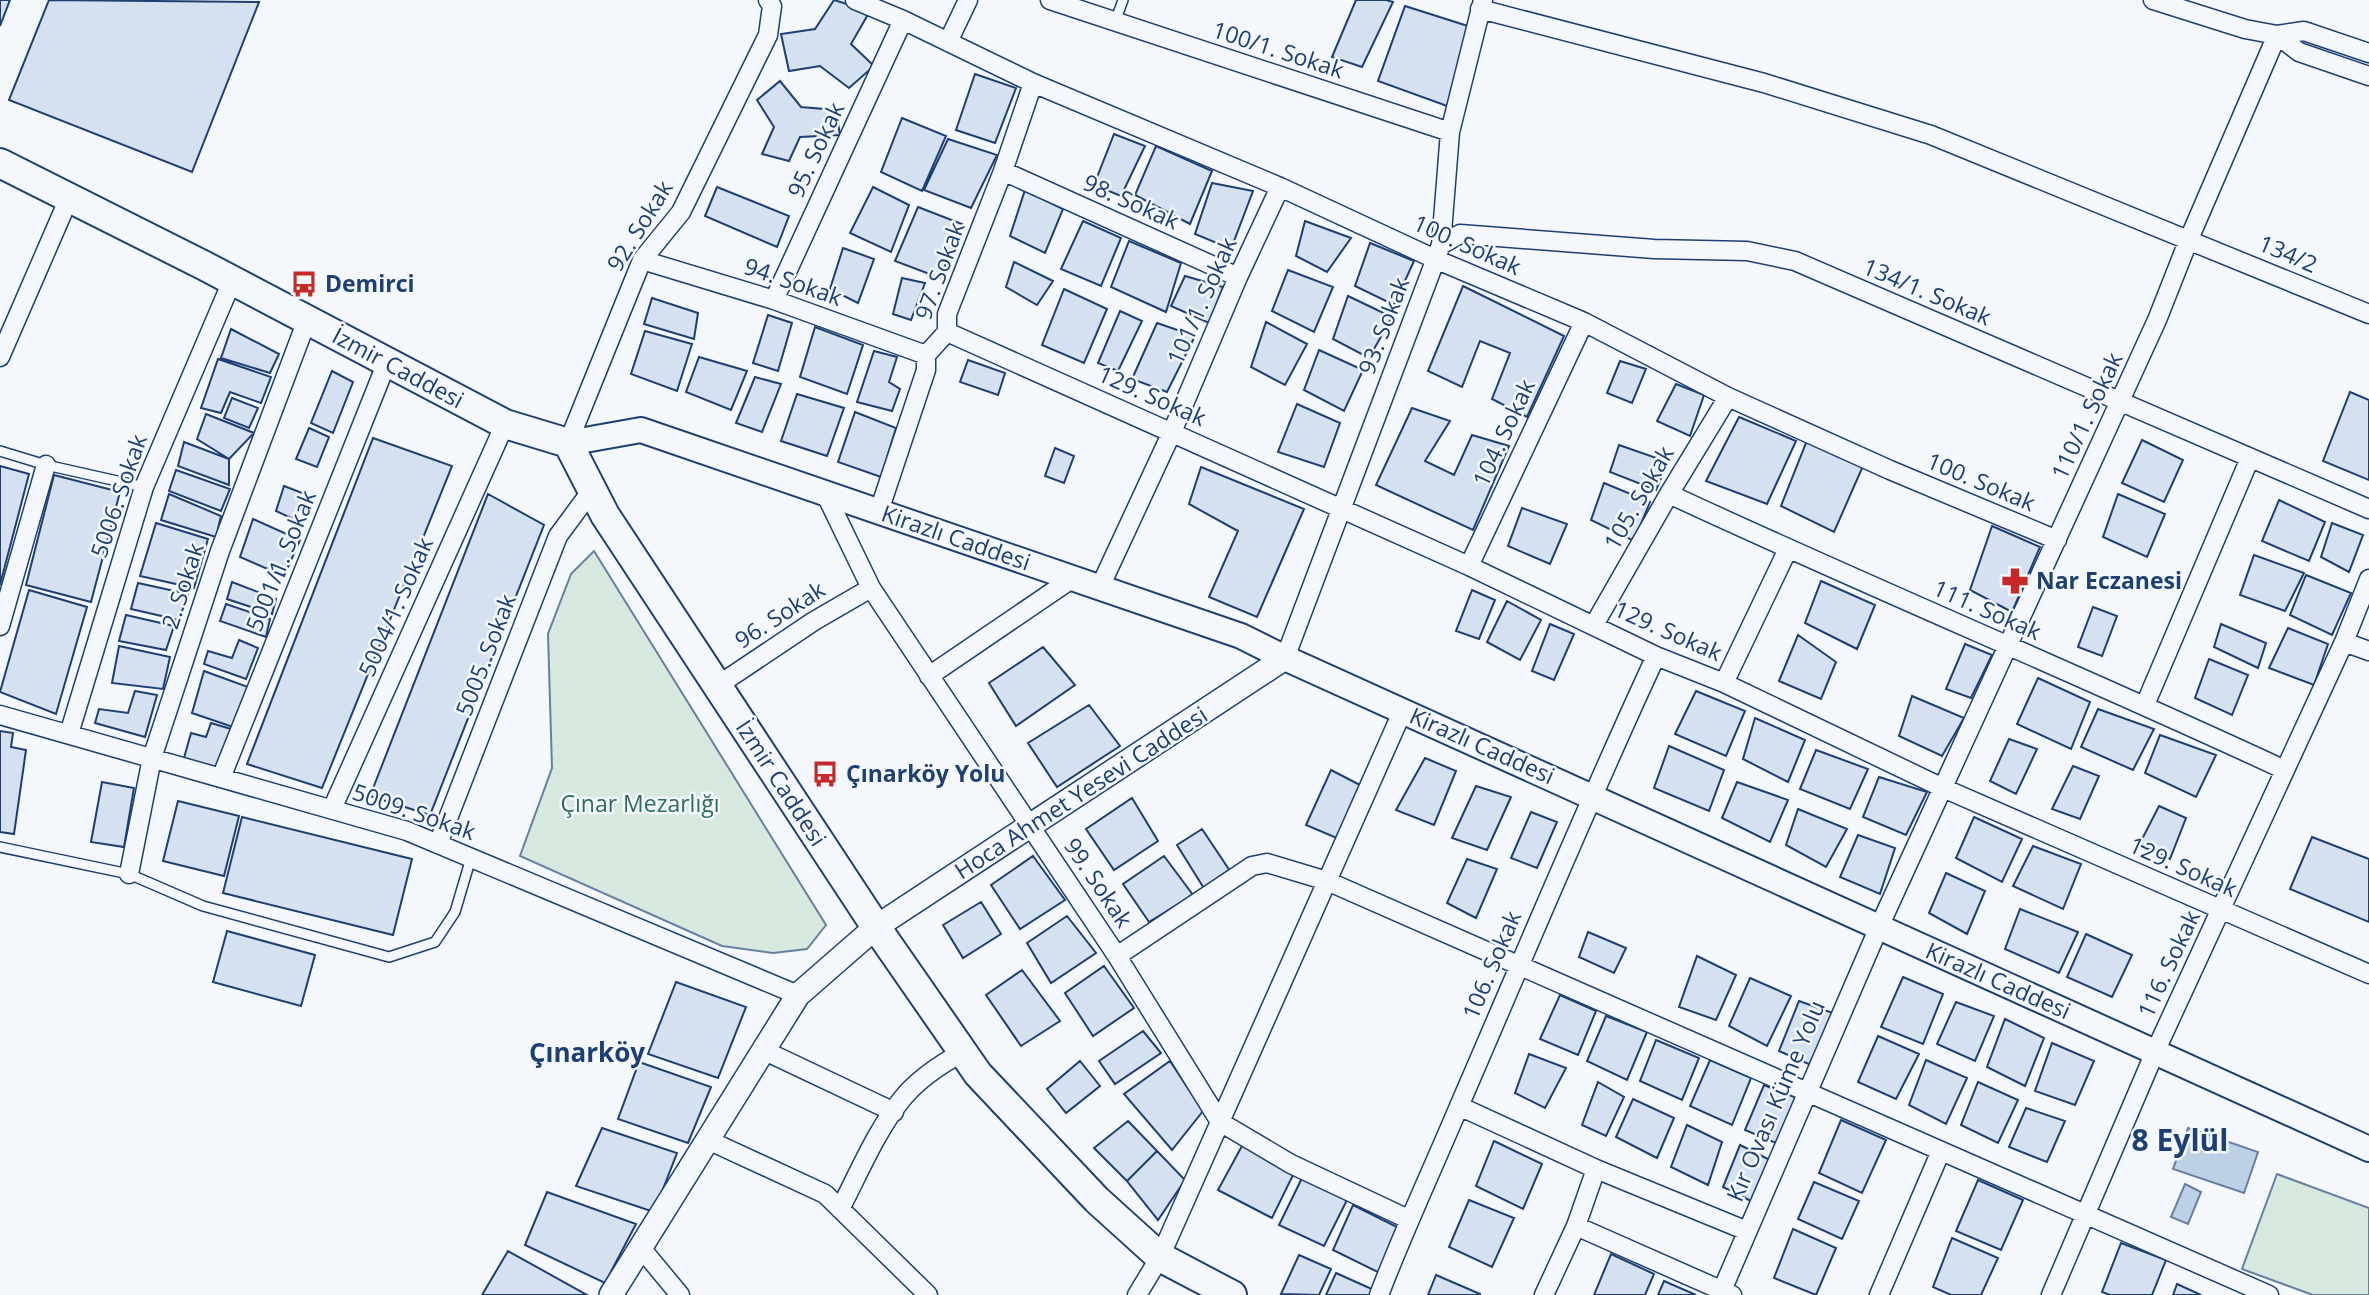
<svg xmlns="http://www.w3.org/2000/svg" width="2369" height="1295" font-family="'Open Sans',sans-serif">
<rect width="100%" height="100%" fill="#f4f7fb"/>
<path fill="#d7e8df" stroke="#687fa3" stroke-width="2" d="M 594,551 L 826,925 L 807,949 L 773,953 L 722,946 L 520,856 L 552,768 L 548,634 L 571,574 Z
M 2277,1174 L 2369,1208 L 2369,1295 L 2313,1295 L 2242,1269 Z"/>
<path fill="#bed0e5" stroke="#687fa3" stroke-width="2" d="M 2188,1128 L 2258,1152 L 2244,1193 L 2173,1169 Z
M 2185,1184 L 2201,1192 L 2188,1224 L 2171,1217 Z"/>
<path fill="#d5e0f0" stroke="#1d3f73" stroke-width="2" d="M 0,0 L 10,0 L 0,26 Z
M 49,0 L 259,2 L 192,172 L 9,100 Z
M 834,0 L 870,11 L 851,44 L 874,66 L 849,88 L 820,66 L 789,71 L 781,34 L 815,29 Z
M 1356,0 L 1386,0 L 1393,2 L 1362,67 L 1332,57 Z
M 1405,6 L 1471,27 L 1447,106 L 1378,81 Z
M 975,74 L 1016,88 L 995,143 L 956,130 Z
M 780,81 L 801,107 L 836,110 L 840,135 L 800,137 L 789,161 L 762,154 L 774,127 L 757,100 Z
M 902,118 L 946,136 L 922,191 L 881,172 Z
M 1114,134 L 1145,146 L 1121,196 L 1094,185 Z
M 948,139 L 997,155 L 971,208 L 924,190 Z
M 1156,146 L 1212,171 L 1190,224 L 1135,195 Z
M 1212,183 L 1253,191 L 1231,249 L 1195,234 Z
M 717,187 L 789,216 L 777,247 L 705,216 Z
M 873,187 L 909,205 L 891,252 L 850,233 Z
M 1025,190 L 1063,209 L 1045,253 L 1010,236 Z
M 918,207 L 962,224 L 940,278 L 895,261 Z
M 1083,221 L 1121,238 L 1101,286 L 1061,269 Z
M 1305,221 L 1351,238 L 1327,272 L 1296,256 Z
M 1129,241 L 1181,263 L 1166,312 L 1111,287 Z
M 1370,243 L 1414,261 L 1394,305 L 1355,286 Z
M 843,248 L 874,259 L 858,303 L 830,289 Z
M 1014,262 L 1053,281 L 1037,305 L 1006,287 Z
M 1288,270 L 1333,287 L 1314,332 L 1272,311 Z
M 1185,276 L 1223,287 L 1209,323 L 1171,306 Z
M 902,278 L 925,283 L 911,320 L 893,314 Z
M 1463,286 L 1564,336 L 1527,417 L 1492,399 L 1510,353 L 1480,341 L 1462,387 L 1428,371 Z
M 1064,289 L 1107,309 L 1084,363 L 1042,345 Z
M 1348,296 L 1392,317 L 1369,358 L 1333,339 Z
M 652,298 L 698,313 L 694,339 L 644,324 Z
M 1120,311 L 1142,321 L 1118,371 L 1098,363 Z
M 768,315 L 792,323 L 778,371 L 753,363 Z
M 1266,322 L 1307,344 L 1285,385 L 1251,367 Z
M 1157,323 L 1195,336 L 1167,392 L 1132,379 Z
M 815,327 L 863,345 L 847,394 L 800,377 Z
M 231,329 L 279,354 L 270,373 L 221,358 Z
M 645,331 L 692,344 L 677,391 L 631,374 Z
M 1319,350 L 1363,370 L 1344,411 L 1304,390 Z
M 874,351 L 897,357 L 889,382 L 900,389 L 892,411 L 857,402 Z
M 699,357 L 747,371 L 731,410 L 686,392 Z
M 218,359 L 271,377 L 261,403 L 230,392 L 221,413 L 201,408 Z
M 968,360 L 1005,373 L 998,395 L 960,382 Z
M 1620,361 L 1646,369 L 1632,403 L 1607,393 Z
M 332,371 L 353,382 L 333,433 L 311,423 Z
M 755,377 L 781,384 L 762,432 L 736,423 Z
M 1676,384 L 1704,395 L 1690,436 L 1657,421 Z
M 2350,392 L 2369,400 L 2369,480 L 2323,461 Z
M 797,394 L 844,408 L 827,456 L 781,441 Z
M 232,398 L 258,408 L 249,428 L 224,418 Z
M 1297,404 L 1340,423 L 1324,467 L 1278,452 Z
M 1412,408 L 1450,421 L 1425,461 L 1454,475 L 1472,435 L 1509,446 L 1473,530 L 1376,485 Z
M 855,412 L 896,428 L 881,477 L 838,462 Z
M 206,414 L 254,433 L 229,459 L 197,439 Z
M 1739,417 L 1796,441 L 1767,504 L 1706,481 Z
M 309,428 L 329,437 L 317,467 L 296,459 Z
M 373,438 L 452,466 L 322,788 L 247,764 Z
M 1808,438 L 1863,466 L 1834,532 L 1781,506 Z
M 2142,440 L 2183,460 L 2164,502 L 2122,483 Z
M 184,442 L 229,459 L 229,485 L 178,466 Z
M 1619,445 L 1668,462 L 1656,490 L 1610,472 Z
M 1055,448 L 1074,456 L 1064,483 L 1045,476 Z
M 0,466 L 29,474 L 0,585 Z
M 1201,467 L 1304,509 L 1257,617 L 1209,597 L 1238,531 L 1189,504 Z
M 176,470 L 230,489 L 221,511 L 169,491 Z
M 54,475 L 120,492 L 91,602 L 26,585 Z
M 1604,483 L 1650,502 L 1634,541 L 1591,520 Z
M 284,486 L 305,494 L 295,520 L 276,511 Z
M 169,494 L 221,516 L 216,537 L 161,520 Z
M 488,494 L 544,525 L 430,815 L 370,796 Z
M 2118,494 L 2165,514 L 2147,557 L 2103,537 Z
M 2279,500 L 2325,522 L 2309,561 L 2262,541 Z
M 1522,508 L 1567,524 L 1550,564 L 1508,546 Z
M 253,519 L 300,540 L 284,576 L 240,557 Z
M 156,523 L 208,539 L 194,588 L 140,576 Z
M 2332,523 L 2363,535 L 2349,572 L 2321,557 Z
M 1992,526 L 2040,547 L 2012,612 L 1970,590 Z
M 2254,555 L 2304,573 L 2285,611 L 2240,595 Z
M 2306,575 L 2351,593 L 2332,635 L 2290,615 Z
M 1821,581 L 1875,605 L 1857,649 L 1805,623 Z
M 232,582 L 276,599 L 272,614 L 227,599 Z
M 138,583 L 188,594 L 179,620 L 131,609 Z
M 29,590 L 87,607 L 56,714 L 0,692 Z
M 1472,590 L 1495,600 L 1479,639 L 1456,631 Z
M 1507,601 L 1541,620 L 1520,660 L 1487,642 Z
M 226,604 L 270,619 L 266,637 L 220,621 Z
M 2093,607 L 2117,616 L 2102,656 L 2078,647 Z
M 126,615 L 174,626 L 166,650 L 119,641 Z
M 1550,624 L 1574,634 L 1554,680 L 1532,671 Z
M 2221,624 L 2266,643 L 2258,668 L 2214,647 Z
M 2288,628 L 2328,644 L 2314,685 L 2269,668 Z
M 1798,635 L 1836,662 L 1821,699 L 1779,681 Z
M 239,640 L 258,648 L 246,679 L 204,664 L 208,651 L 232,658 Z
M 1965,644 L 1992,655 L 1971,698 L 1946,689 Z
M 119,646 L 170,657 L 163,689 L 112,683 Z
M 1043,647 L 1075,685 L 1016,726 L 989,683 Z
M 2209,659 L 2248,675 L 2232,715 L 2195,698 Z
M 204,671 L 248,687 L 233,727 L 192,713 Z
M 2038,678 L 2090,702 L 2071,749 L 2017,724 Z
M 135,691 L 157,695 L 145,737 L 95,723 L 99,709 L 128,713 Z
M 1696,691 L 1745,711 L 1726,756 L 1675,734 Z
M 1912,696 L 1964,718 L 1942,756 L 1899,736 Z
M 1089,705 L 1120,746 L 1057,787 L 1028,743 Z
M 2098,709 L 2154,729 L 2133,770 L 2081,747 Z
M 1755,718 L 1805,740 L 1788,782 L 1743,759 Z
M 211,723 L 231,729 L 218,769 L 184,758 L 191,733 L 206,737 Z
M 0,731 L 13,733 L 11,747 L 26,750 L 14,834 L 0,832 Z
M 2160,735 L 2216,755 L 2196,797 L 2145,773 Z
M 2009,739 L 2037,749 L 2016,794 L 1990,781 Z
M 1669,746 L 1724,770 L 1709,811 L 1654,788 Z
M 1816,750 L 1868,769 L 1850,809 L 1800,789 Z
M 1425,758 L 1456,771 L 1434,825 L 1396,810 Z
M 2073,766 L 2099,776 L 2080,819 L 2052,809 Z
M 1331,770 L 1362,786 L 1339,839 L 1306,825 Z
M 1879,777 L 1927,792 L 1906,835 L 1863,817 Z
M 102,782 L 134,788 L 124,847 L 91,842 Z
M 1737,782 L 1788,800 L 1770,842 L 1722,818 Z
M 1476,786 L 1511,797 L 1487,850 L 1452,838 Z
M 1132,798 L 1158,841 L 1114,870 L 1086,829 Z
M 178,801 L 239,816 L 224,876 L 163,861 Z
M 2159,806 L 2186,818 L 2170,859 L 2139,845 Z
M 1798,809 L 1847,829 L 1826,867 L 1786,845 Z
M 1531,812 L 1557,822 L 1537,868 L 1511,858 Z
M 242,817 L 412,859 L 393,935 L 223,893 Z
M 1974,817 L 2022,839 L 2002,882 L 1956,858 Z
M 1202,829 L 1232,874 L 1205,890 L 1177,845 Z
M 1858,835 L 1895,848 L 1880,894 L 1840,877 Z
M 2312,837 L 2369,859 L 2369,922 L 2290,889 Z
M 2033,846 L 2081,864 L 2063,909 L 2013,886 Z
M 1033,856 L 1065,900 L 1020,929 L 991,885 Z
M 1164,856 L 1193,895 L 1149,922 L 1123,884 Z
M 1467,859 L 1497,869 L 1476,918 L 1447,903 Z
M 1946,873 L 1985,891 L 1967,934 L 1929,913 Z
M 981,902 L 1001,934 L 963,958 L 943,925 Z
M 2020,909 L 2078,932 L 2059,973 L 2005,949 Z
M 1067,916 L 1096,953 L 1051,983 L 1027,943 Z
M 227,931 L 315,955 L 301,1006 L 213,982 Z
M 1588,932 L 1626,948 L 1614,973 L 1579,957 Z
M 2086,934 L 2132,955 L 2112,997 L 2067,977 Z
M 1697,956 L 1736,975 L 1716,1020 L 1679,1007 Z
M 1104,966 L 1134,1008 L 1093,1036 L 1065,993 Z
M 1022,970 L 1060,1021 L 1021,1046 L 986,995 Z
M 1903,977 L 1943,994 L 1923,1044 L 1881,1027 Z
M 1750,978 L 1791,996 L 1767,1046 L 1729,1026 Z
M 676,982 L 746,1007 L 718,1078 L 648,1054 Z
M 1560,995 L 1596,1011 L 1578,1055 L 1540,1039 Z
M 1799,1001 L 1833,1013 L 1811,1065 L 1779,1051 Z
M 1956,1002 L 1994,1016 L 1975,1061 L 1937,1044 Z
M 1606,1016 L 1647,1032 L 1627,1080 L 1587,1061 Z
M 2005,1019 L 2044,1038 L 2025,1086 L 1987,1067 Z
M 1143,1031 L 1161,1053 L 1115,1084 L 1099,1061 Z
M 1878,1036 L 1919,1054 L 1896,1099 L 1858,1082 Z
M 1656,1040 L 1699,1058 L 1682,1100 L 1640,1081 Z
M 2052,1043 L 2094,1061 L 2075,1105 L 2035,1091 Z
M 1529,1054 L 1566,1068 L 1545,1108 L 1515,1093 Z
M 1710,1060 L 1751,1078 L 1732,1125 L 1690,1106 Z
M 1926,1060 L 1967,1078 L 1946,1124 L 1909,1105 Z
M 1080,1061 L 1100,1086 L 1066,1113 L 1047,1089 Z
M 1170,1061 L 1203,1111 L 1172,1150 L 1124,1094 Z
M 639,1062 L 711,1087 L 688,1143 L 618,1119 Z
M 1598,1082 L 1624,1097 L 1606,1136 L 1582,1125 Z
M 1978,1082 L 2018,1100 L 1998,1143 L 1961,1125 Z
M 1764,1085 L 1797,1098 L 1776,1143 L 1745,1130 Z
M 1633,1099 L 1674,1118 L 1657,1158 L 1616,1137 Z
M 2026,1108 L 2065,1121 L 2047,1162 L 2009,1147 Z
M 1841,1120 L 1886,1140 L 1862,1193 L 1819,1173 Z
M 1128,1121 L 1157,1151 L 1127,1181 L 1094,1148 Z
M 1687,1125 L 1722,1142 L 1708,1185 L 1671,1167 Z
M 602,1128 L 677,1153 L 654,1212 L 576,1186 Z
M 1494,1141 L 1542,1164 L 1523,1209 L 1476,1186 Z
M 1243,1144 L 1295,1171 L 1272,1218 L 1218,1190 Z
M 1740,1145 L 1770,1160 L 1753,1202 L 1723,1187 Z
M 1157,1151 L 1185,1180 L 1158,1220 L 1127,1181 Z
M 1303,1176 L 1347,1200 L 1324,1246 L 1279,1225 Z
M 1978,1180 L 2023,1200 L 2001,1250 L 1956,1231 Z
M 1814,1182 L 1859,1201 L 1842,1239 L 1798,1219 Z
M 547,1192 L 636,1224 L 605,1283 L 525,1245 Z
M 1469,1200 L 1514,1218 L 1492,1267 L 1449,1247 Z
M 1353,1205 L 1403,1230 L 1384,1275 L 1333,1250 Z
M 1793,1229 L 1836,1248 L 1816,1295 L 1774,1278 Z
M 1952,1238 L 1998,1258 L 1981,1295 L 1951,1295 L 1933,1287 Z
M 2121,1243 L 2166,1260 L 2152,1295 L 2110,1295 L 2102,1292 Z
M 508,1251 L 587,1295 L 482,1295 Z
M 1611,1254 L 1654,1274 L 1645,1295 L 1594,1295 Z
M 1299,1255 L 1331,1269 L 1319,1295 L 1281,1294 Z
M 1336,1273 L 1374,1290 L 1371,1295 L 1326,1295 Z
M 1436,1275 L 1480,1294 L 1480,1295 L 1428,1295 Z
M 1664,1281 L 1696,1295 L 1658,1295 Z
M 2177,1284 L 2201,1295 L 2173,1295 Z"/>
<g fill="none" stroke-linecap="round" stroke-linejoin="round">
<g stroke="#1d3f73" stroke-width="12">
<path id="service" d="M 1115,22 L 1123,0
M 0,451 L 46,465 L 144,487
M 0,847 L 129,874 L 203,906 L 389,957 L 435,942 L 455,912 L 471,858"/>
</g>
<g stroke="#1d3f73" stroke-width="21">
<path id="minor" d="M 855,0 L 903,20 L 1033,83 L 1280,187 L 1435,259 L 1584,322 L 1728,397 L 1890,470 L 2057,540
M 1050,0 L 1450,132
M 1480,9 L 1764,83 L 1931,135 L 2369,314
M 948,42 L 968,0
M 2369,53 L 2304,31 L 2277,35 L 2299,52 L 2369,76
M 1003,171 L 1238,277
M 1441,245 L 1460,234 L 1654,249 L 1747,251 L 1795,261 L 2369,509
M 642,260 L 774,300 L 926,355
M 774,300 L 903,20
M 947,332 L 1469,566 L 1656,656 L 1724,683 L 1943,788 L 2369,974
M 0,357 L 69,198
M 568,443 L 642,260 L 681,212 L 768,35 L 772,6 L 768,0
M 825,493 L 871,588 L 1117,956 L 1220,1122 L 1291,1164 L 1408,1219
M 1669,494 C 1873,589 2081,675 2285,770
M 879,511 L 926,370 L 926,355 L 947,332 L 947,314 L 1003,171 L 1033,83
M 1469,566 L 1584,322
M 1100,587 L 1172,432 L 1238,277 L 1280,187
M 1594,625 L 1669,494 L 1728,397
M 0,626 L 46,465
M 2344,642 L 2369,651
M 1285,658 L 1441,245 L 1450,132 L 1483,0
M 929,676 L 1073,578
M 1724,683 L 1788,549
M 717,686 L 814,621 L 871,588
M 2145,705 L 2250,458
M 0,715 L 407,831 L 798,995
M 69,734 L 144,487 L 232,281
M 221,778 L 387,362
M 332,809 L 505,424
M 438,844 L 558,536 L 592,490
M 129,874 L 152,758 L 220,551 L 307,320
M 1117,956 L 1252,866 L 1267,863 L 1327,881 L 2269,1295
M 763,1050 L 894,1112
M 1459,1106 L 1596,1169 L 1747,1231
M 708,1140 L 825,1194 L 928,1295
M 840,1209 C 859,1173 876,1131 902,1099 C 918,1079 941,1064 963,1052
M 1576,1226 L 1732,1295
M 641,1248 L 680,1295
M 1137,1295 L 1160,1257 L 1403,710
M 1379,1295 C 1404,1230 1433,1168 1460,1104 C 1525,954 1587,804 1656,656
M 1544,1295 L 1576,1226 L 1596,1169
M 1720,1295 L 1879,927 L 2157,320 L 2189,239 L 2277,35 L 2245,29 L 2153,0
M 1879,1295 L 1940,1153
M 2051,1295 L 2155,1052 L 2344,642 L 2369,579"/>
</g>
<g stroke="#1d3f73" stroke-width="26">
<path id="tertiary" d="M 611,1295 L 798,995 L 876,927 L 1285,658"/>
</g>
<g stroke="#1d3f73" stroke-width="28">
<path id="secondary" d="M 568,443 L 641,430 L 1241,636 L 1285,658 L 2369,1149"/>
</g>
<g stroke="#1d3f73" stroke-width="32">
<path id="primary" d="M 0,163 L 203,265 L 505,424 L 568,443 L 605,515 L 876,927 L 978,1074 L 1097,1200 L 1160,1257 L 1232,1295"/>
</g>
<use href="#service" stroke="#f4f7fb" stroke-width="9"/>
<use href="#minor" stroke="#f4f7fb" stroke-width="18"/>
<use href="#tertiary" stroke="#f4f7fb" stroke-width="23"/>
<use href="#secondary" stroke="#f4f7fb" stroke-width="24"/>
<use href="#primary" stroke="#f4f7fb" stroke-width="28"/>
</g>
<defs>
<g id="bus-bare" transform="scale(2.1)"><path d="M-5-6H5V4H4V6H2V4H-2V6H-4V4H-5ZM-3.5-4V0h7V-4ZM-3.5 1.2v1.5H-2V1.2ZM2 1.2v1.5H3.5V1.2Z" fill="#c62828" stroke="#f4f7fb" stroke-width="2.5" paint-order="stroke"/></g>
<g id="pharmacy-bare" transform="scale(2.1)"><path d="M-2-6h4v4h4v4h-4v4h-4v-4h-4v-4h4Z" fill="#c62828" stroke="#f4f7fb" stroke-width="2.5" paint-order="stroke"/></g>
</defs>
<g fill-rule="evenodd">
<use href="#bus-bare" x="304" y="284"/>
<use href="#pharmacy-bare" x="2015" y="581"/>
<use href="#bus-bare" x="825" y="774"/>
</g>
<g text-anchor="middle" stroke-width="5" stroke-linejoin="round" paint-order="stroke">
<g font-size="23" fill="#1d3f73" stroke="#f4f7fb">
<text transform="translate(1278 50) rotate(18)" y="8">100/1. Sokak</text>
<text transform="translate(816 150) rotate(-65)" y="8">95. Sokak</text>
<text transform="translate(1131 202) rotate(24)" y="8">98. Sokak</text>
<text transform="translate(640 226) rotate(-58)" y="8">92. Sokak</text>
<text transform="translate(1467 245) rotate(24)" y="8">100. Sokak</text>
<text transform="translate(2288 254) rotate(23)" y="8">134/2</text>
<text transform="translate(940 271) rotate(-70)" y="8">97. Sokak</text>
<text transform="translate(793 282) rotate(19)" y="8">94. Sokak</text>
<text transform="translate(1927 292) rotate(23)" y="8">134/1. Sokak</text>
<text transform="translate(1202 301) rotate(-66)" y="8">101/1. Sokak</text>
<text transform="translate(1384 326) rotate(-69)" y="8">93. Sokak</text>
<text transform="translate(398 368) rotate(28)" y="8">İzmir Caddesi</text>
<text transform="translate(1152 396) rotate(24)" y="8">129. Sokak</text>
<text transform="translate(2087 416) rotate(-65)" y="8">110/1. Sokak</text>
<text transform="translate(1504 433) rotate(-65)" y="8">104. Sokak</text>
<text transform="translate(1981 482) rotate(23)" y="8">100. Sokak</text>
<text transform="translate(119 496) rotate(-71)" y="8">5006. Sokak</text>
<text transform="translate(1639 498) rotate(-60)" y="8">105. Sokak</text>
<text transform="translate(956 538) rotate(19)" y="8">Kirazlı Caddesi</text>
<text transform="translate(281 561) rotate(-68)" y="8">5001/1. Sokak</text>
<text transform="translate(183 586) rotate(-72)" y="8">2. Sokak</text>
<text transform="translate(396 607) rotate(-66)" y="8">5004/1. Sokak</text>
<text transform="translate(1987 610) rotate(24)" y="8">111. Sokak</text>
<text transform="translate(780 615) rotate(-33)" y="8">96. Sokak</text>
<text transform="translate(1668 631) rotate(24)" y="8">129. Sokak</text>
<text transform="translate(486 655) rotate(-69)" y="8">5005. Sokak</text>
<text transform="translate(1482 746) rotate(24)" y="8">Kirazlı Caddesi</text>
<text transform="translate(781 783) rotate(57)" y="8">İzmir Caddesi</text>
<text transform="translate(1081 793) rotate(-33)" y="8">Hoca Ahmet Yesevi Caddesi</text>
<text transform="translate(414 812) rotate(19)" y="8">5009. Sokak</text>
<text transform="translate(2183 867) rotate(24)" y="8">129. Sokak</text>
<text transform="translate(1098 883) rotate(56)" y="8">99. Sokak</text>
<text transform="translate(2169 964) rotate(-65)" y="8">116. Sokak</text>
<text transform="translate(1492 965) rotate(-67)" y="8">106. Sokak</text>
<text transform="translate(1998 981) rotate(24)" y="8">Kirazlı Caddesi</text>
<text transform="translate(1776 1101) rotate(-67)" y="8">Kır Ovası Küme Yolu</text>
</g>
<g font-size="23" font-weight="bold" fill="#1d3f73" stroke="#f4f7fb" text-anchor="start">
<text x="325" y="292">Demirci</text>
<text x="2036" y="589">Nar Eczanesi</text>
<text x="846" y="782">Çınarköy Yolu</text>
</g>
<g font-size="23" fill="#2c6c60" stroke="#f4f7fb">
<text x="640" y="812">Çınar Mezarlığı</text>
</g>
<g font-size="26" font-weight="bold" fill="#1d3f73" stroke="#f4f7fb">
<text x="587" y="1062">Çınarköy</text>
</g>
<g font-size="30" font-weight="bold" fill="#1d3f73" stroke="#f4f7fb">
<text x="2180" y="1151">8 Eylül</text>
</g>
</g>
</svg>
